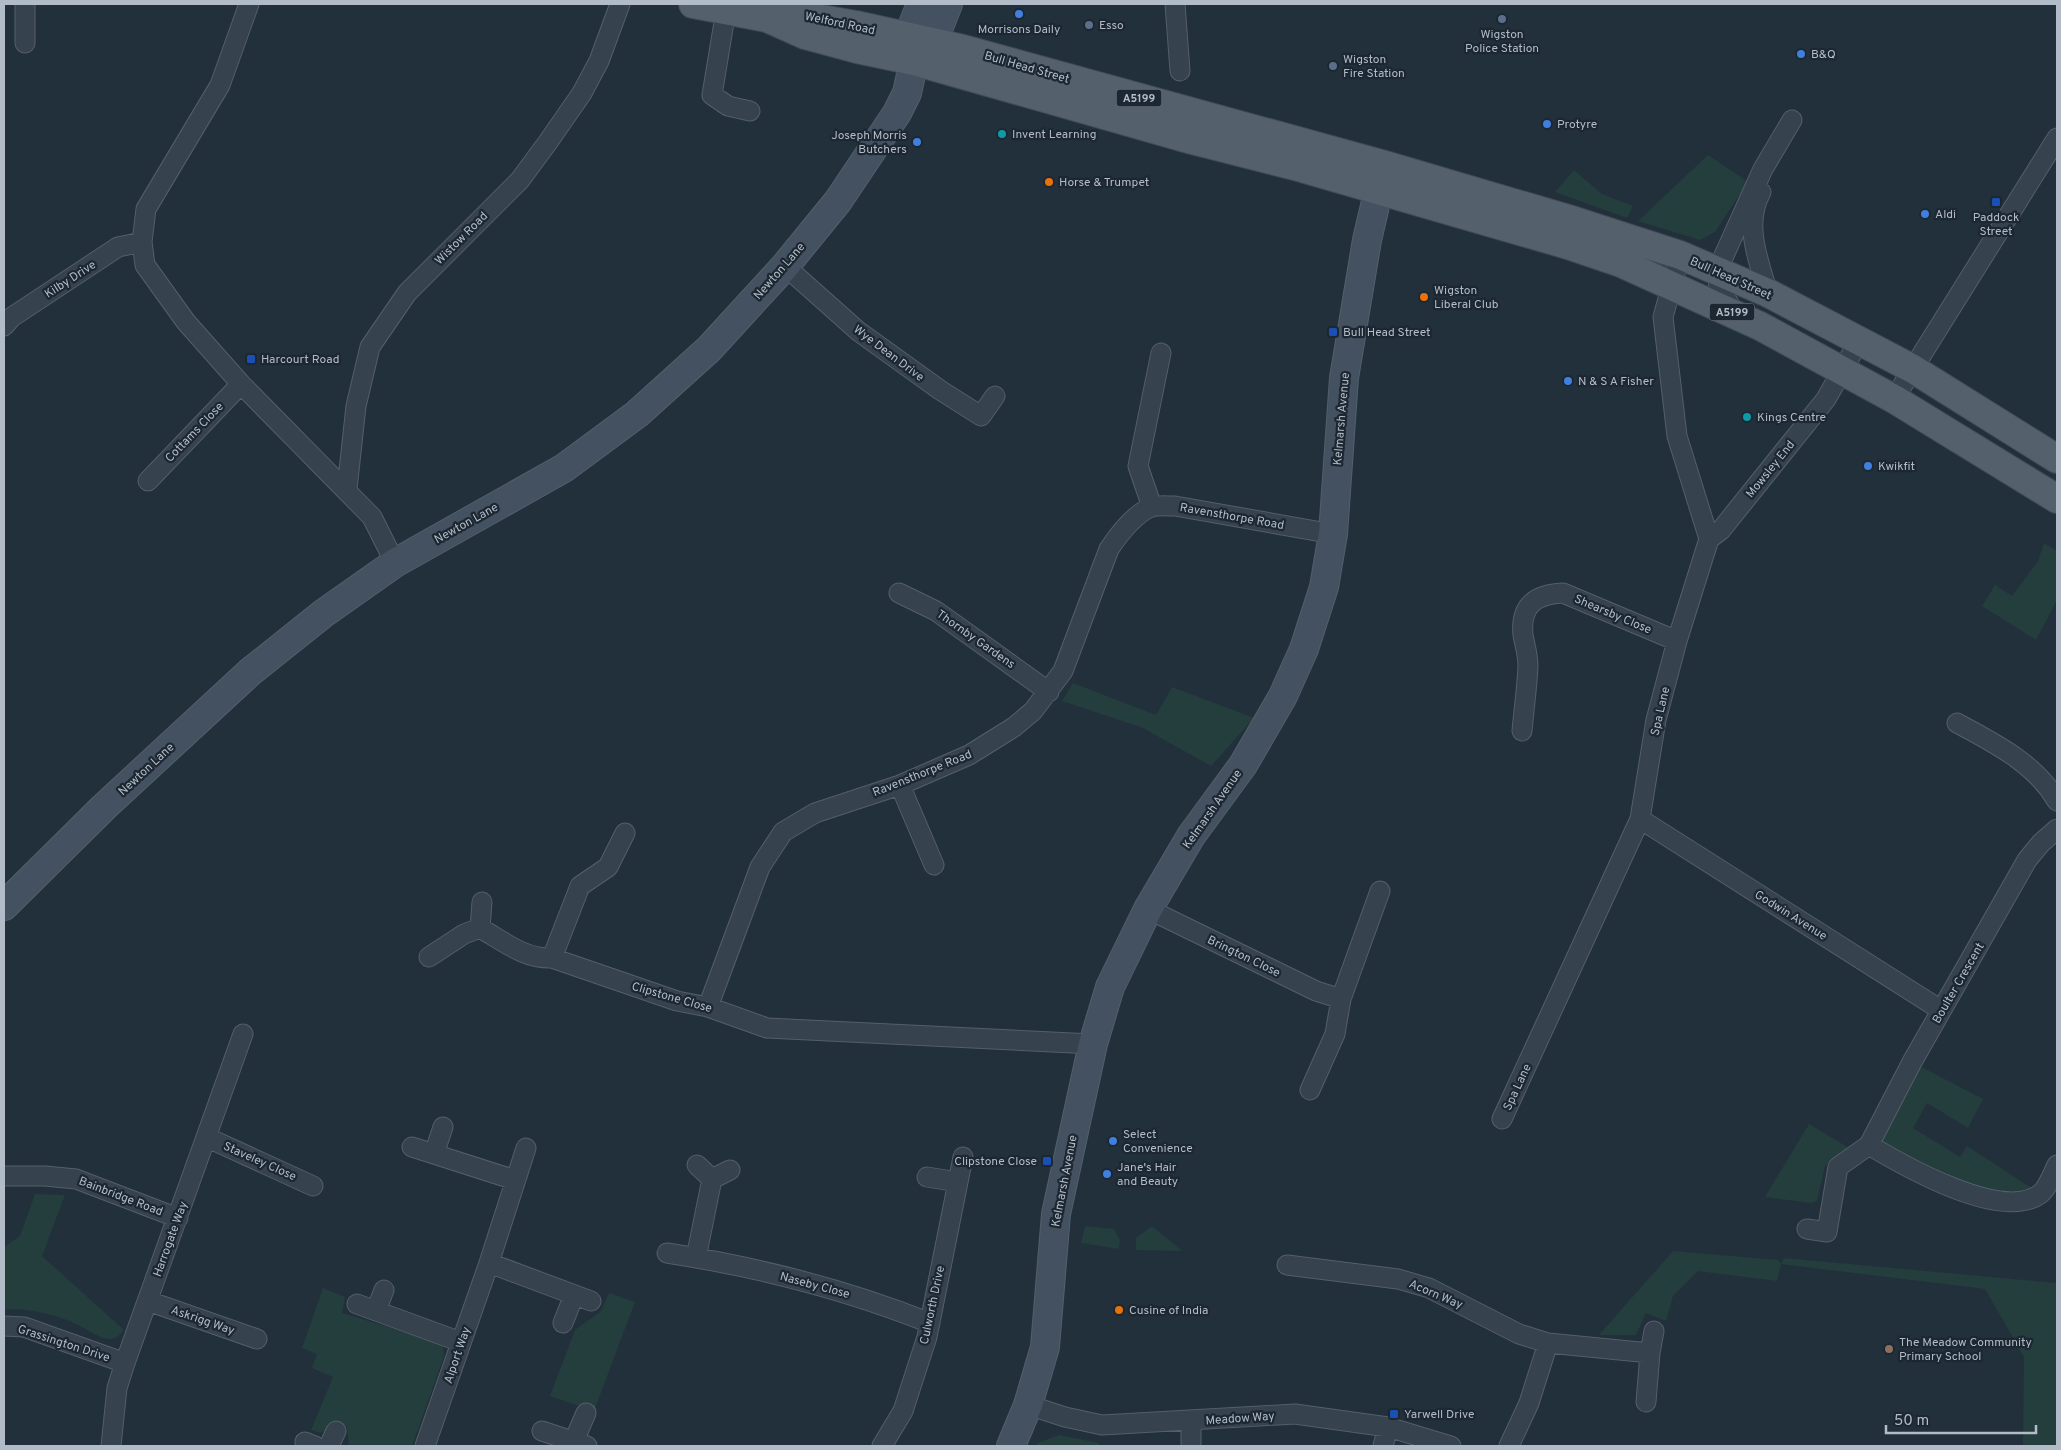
<svg xmlns="http://www.w3.org/2000/svg" width="2061" height="1450" font-family="Overpass,sans-serif">
<rect width="100%" height="100%" fill="#22303c"/>
<path fill="#243d3d" d="M 1708,155 L 1748,182 L 1715,232 L 1700,240 L 1638,221 Z
M 1574,170 L 1602,194 L 1633,206 L 1627,218 L 1555,192 Z
M 2044,543 L 2056,550 L 2057,548 L 2057,600 L 2036,640 L 1982,606 L 1995,585 L 2012,596 L 2038,561 Z
M 1073,683 L 1156,715 L 1172,687 L 1254,718 L 1211,766 L 1143,728 L 1062,701 Z
M 1912,1062 L 1983,1099 L 1968,1128 L 1927,1103 L 1913,1128 L 1960,1157 L 1967,1146 L 2041,1194 L 1969,1194 L 1869,1145 Z
M 1809,1124 L 1849,1148 L 1825,1166 L 1817,1201 L 1811,1203 L 1765,1197 Z
M 35,1194 L 65,1195 L 42,1256 L 124,1330 C 120,1335 115,1340 108,1339 C 98,1338 86,1328 76,1324 C 57,1315 25,1307 4,1310 L 4,1247 L 20,1236 Z
M 1085,1226 L 1114,1229 L 1120,1240 L 1119,1249 L 1081,1243 Z
M 1152,1226 L 1182,1251 L 1136,1250 L 1136,1238 Z
M 1673,1251 L 1778,1260 L 1781,1264 L 1784,1258 L 2057,1283 L 2057,1446 L 2023,1446 L 2024,1357 L 1985,1289 L 1781,1264 L 1777,1281 L 1698,1271 L 1673,1296 L 1666,1321 L 1646,1313 L 1636,1335 L 1599,1335 Z
M 323,1288 L 345,1297 L 342,1313 L 428,1339 L 443,1347 L 444,1356 L 412,1446 L 349,1446 L 347,1427 L 332,1421 L 326,1430 L 320,1433 L 311,1430 L 333,1377 L 312,1368 L 317,1354 L 302,1348 Z
M 609,1293 L 635,1302 L 594,1411 L 550,1396 L 575,1330 L 600,1312 Z
M 1059,1435 L 1099,1443 L 1099,1446 L 1036,1446 L 1037,1443 Z"/>
<g fill="none" stroke-linecap="round" stroke-linejoin="round">
<g stroke="#545f6a" stroke-width="21">
<path id="street" d="M 249,4 L 220,85 L 146,209 L 142,242 L 145,265 L 186,322 L 241,384 L 372,517 L 395,563
M 1175,4 L 1180,71
M 726,10 L 712,95 L 728,106 L 750,111
M 25,43 L 25,4
M 1761,192 C 1743,224 1759,262 1768,293
M 785,266 L 858,331 L 940,390 L 981,416 L 995,396
M 1734,312 L 1719,287 L 1717,271 L 1763,169 L 1792,120
M 4,326 L 12,317 L 118,247 L 142,242
M 1894,399 L 2057,138
M 148,481 L 241,384
M 347,489 L 356,406 L 370,347 L 407,293 L 520,180 L 548,142 L 582,93 L 599,61 L 620,4
M 1152,507 L 1138,466 L 1161,353
M 1709,539 L 1721,530 L 1826,399 L 1859,341
M 899,593 L 936,611 L 1049,692
M 1957,723 C 1994,743 2035,763 2057,801
M 1522,731 C 1524,709 1527,687 1528,666 C 1528,655 1525,646 1523,635 C 1520,605 1536,594 1563,593 L 1677,641
M 900,785 L 934,865
M 1640,819 L 1941,1010
M 1148,909 L 1316,991 L 1341,999
M 480,928 L 482,902
M 429,957 L 464,934 L 480,928 C 503,941 524,959 552,958 L 677,1001 L 708,1007 L 767,1028 L 1093,1044
M 552,958 L 580,886 L 608,867 L 625,833
M 708,1007 L 760,867 L 783,832 L 815,813 L 900,785 L 969,755 L 1014,727 L 1033,711 L 1063,671 L 1109,549 C 1119,534 1133,515 1151,507 C 1158,505 1168,506 1175,506 L 1333,534
M 1310,1090 L 1335,1034 L 1341,999 L 1380,891
M 1502,1119 L 1640,819 L 1656,720 L 1677,641 L 1709,539 L 1677,436 L 1663,317 L 1680,255
M 206,1137 L 313,1186
M 1869,1145 L 1912,1062 L 2027,860 L 2041,843 L 2057,829
M 412,1147 L 515,1180
M 434,1154 L 443,1127
M 697,1165 L 712,1179
M 4,1176 L 45,1176 L 76,1179 L 178,1218
M 927,1177 L 958,1182
M 1807,1229 L 1827,1232 L 1838,1167 L 1869,1145 C 1904,1166 2002,1222 2040,1194 C 2047,1189 2053,1173 2057,1165
M 667,1253 C 757,1267 845,1289 930,1323
M 696,1258 L 712,1179 L 730,1170
M 489,1263 L 591,1301
M 1287,1265 L 1398,1279 L 1429,1288 L 1519,1334 L 1548,1343 L 1650,1353 L 1646,1402
M 148,1301 L 257,1339
M 357,1304 L 461,1342
M 376,1311 L 384,1290
M 563,1323 L 574,1295
M 4,1326 L 24,1327 L 125,1363
M 1650,1353 L 1654,1331
M 1028,1405 L 1065,1417 L 1102,1425 L 1295,1414 L 1388,1427 L 1451,1446
M 542,1431 L 587,1446
M 574,1441 L 586,1413
M 305,1442 L 315,1446
M 111,1446 L 117,1388 L 125,1363 L 243,1034
M 329,1446 L 336,1431
M 425,1446 L 489,1263 L 526,1148
M 882,1446 L 903,1411 L 927,1337 L 963,1157
M 1191,1446 L 1191,1421
M 1383,1446 L 1388,1427
M 1509,1446 L 1529,1403 L 1548,1343"/>
</g>
<g stroke="#545f6a" stroke-width="30">
<path id="secondary" d="M 917,58 L 933,42 L 948,4
M 4,906 L 104,807 L 250,672 L 324,613 L 395,563 L 564,468 L 637,414 L 709,349 L 785,266 L 838,201 L 897,113 L 907,93 L 914,61 L 908,37 L 921,4
M 1011,1446 L 1028,1405 L 1045,1347 L 1056,1214 L 1093,1044 L 1110,987 L 1148,909 L 1191,836 L 1243,765 L 1283,696 L 1304,649 L 1324,587 L 1333,534 L 1344,378 L 1367,240 L 1384,167"/>
</g>
<g stroke="#3f4b55" stroke-width="30">
<path id="primary" d="M 693,4 L 767,18 L 805,35 L 857,49 L 914,61 L 1192,140 L 1302,168 L 1568,245 L 1621,263 L 1760,326 L 1894,399 L 2057,499
M 779,17 L 799,15 L 856,25 L 963,49 L 1385,165 L 1575,221 L 1680,255 L 1768,293 L 1913,369 L 2057,459"/>
</g>
<use href="#street" stroke="#36424d" stroke-width="19"/>
<use href="#secondary" stroke="#445160" stroke-width="28"/>
<use href="#primary" stroke="#54616d" stroke-width="28"/>
</g>
<g fill="#3f7fe0" stroke="#1c2731" stroke-width="2">
<circle cx="1019" cy="14" r="5"/>
<circle cx="1801" cy="54" r="5"/>
<circle cx="1547" cy="124" r="5"/>
<circle cx="917" cy="142" r="5"/>
<circle cx="1925" cy="214" r="5"/>
<circle cx="1568" cy="381" r="5"/>
<circle cx="1868" cy="466" r="5"/>
<circle cx="1113" cy="1141" r="5"/>
<circle cx="1107" cy="1174" r="5"/>
</g>
<g fill="#5c6f8a" stroke="#1c2731" stroke-width="2">
<circle cx="1502" cy="19" r="5"/>
<circle cx="1089" cy="25" r="5"/>
<circle cx="1333" cy="66" r="5"/>
</g>
<g fill="#0f9aa8" stroke="#1c2731" stroke-width="2">
<circle cx="1002" cy="134" r="5"/>
<circle cx="1747" cy="417" r="5"/>
</g>
<g fill="#e8710a" stroke="#1c2731" stroke-width="2">
<circle cx="1049" cy="182" r="5"/>
<circle cx="1424" cy="297" r="5"/>
<circle cx="1119" cy="1310" r="5"/>
</g>
<g fill="#1a4fb4" stroke="#1c2731" stroke-width="2">
<rect x="1991" y="197" width="10" height="10" rx="2.5"/>
<rect x="1328" y="327" width="10" height="10" rx="2.5"/>
<rect x="246" y="354" width="10" height="10" rx="2.5"/>
<rect x="1042" y="1156" width="10" height="10" rx="2.5"/>
<rect x="1389" y="1409" width="10" height="10" rx="2.5"/>
</g>
<circle fill="#8d6e63" stroke="#1c2731" stroke-width="2" cx="1889" cy="1349" r="5"/>
<g text-anchor="middle" stroke-width="4.5" stroke-linejoin="round" paint-order="stroke">
<g fill="#1c2731" stroke="#858f9b" stroke-width="1">
<rect x="1116.5" y="89.5" width="45" height="17" rx="4"/>
<rect x="1709.5" y="303.5" width="45" height="17" rx="4"/>
</g>
<g font-size="11" font-weight="bold" fill="#b2bcc8">
<text x="1139" y="102">A5199</text>
<text x="1732" y="316">A5199</text>
</g>
<g font-size="12" fill="#b2bcc8" stroke="#1c2731">
<text transform="translate(840 23) rotate(12)" y="4">Welford Road</text>
<text transform="translate(1027 67) rotate(16)" y="4">Bull Head Street</text>
<text transform="translate(461 238) rotate(-45)" y="4">Wistow Road</text>
<text transform="translate(779 271) rotate(-49)" y="4">Newton Lane</text>
<text transform="translate(1731 278) rotate(24)" y="4">Bull Head Street</text>
<text transform="translate(70 279) rotate(-33)" y="4">Kilby Drive</text>
<text transform="translate(889 353) rotate(37)" y="4">Wye Dean Drive</text>
<text transform="translate(1341 419) rotate(-85)" y="4">Kelmarsh Avenue</text>
<text transform="translate(194 432) rotate(-46)" y="4">Cottams Close</text>
<text transform="translate(1770 469) rotate(-51)" y="4">Mowsley End</text>
<text transform="translate(1232 516) rotate(10)" y="4">Ravensthorpe Road</text>
<text transform="translate(466 523) rotate(-29)" y="4">Newton Lane</text>
<text transform="translate(1613 614) rotate(23)" y="4">Shearsby Close</text>
<text transform="translate(976 639) rotate(35)" y="4">Thornby Gardens</text>
<text transform="translate(1660 711) rotate(-77)" y="4">Spa Lane</text>
<text transform="translate(146 769) rotate(-43)" y="4">Newton Lane</text>
<text transform="translate(922 773) rotate(-22)" y="4">Ravensthorpe Road</text>
<text transform="translate(1212 809) rotate(-55)" y="4">Kelmarsh Avenue</text>
<text transform="translate(1791 915) rotate(32)" y="4">Godwin Avenue</text>
<text transform="translate(1244 956) rotate(26)" y="4">Brington Close</text>
<text transform="translate(1958 983) rotate(-60)" y="4">Boulter Crescent</text>
<text transform="translate(672 997) rotate(16)" y="4">Clipstone Close</text>
<text transform="translate(1517 1087) rotate(-65)" y="4">Spa Lane</text>
<text transform="translate(260 1161) rotate(24)" y="4">Staveley Close</text>
<text transform="translate(1064 1181) rotate(-79)" y="4">Kelmarsh Avenue</text>
<text transform="translate(121 1196) rotate(21)" y="4">Bainbridge Road</text>
<text transform="translate(170 1239) rotate(-70)" y="4">Harrogate Way</text>
<text transform="translate(815 1285) rotate(15)" y="4">Naseby Close</text>
<text transform="translate(1436 1294) rotate(23)" y="4">Acorn Way</text>
<text transform="translate(932 1305) rotate(-78)" y="4">Culworth Drive</text>
<text transform="translate(203 1320) rotate(19)" y="4">Askrigg Way</text>
<text transform="translate(64 1343) rotate(18)" y="4">Grassington Drive</text>
<text transform="translate(457 1355) rotate(-71)" y="4">Alport Way</text>
<text transform="translate(1240 1418) rotate(-4)" y="4">Meadow Way</text>
</g>
<g font-size="12" fill="#b2bcc8" stroke="#1c2731" text-anchor="start">
<text x="1099" y="29">Esso</text>
<text x="1019" y="33" text-anchor="middle">Morrisons Daily</text>
<text x="1502" y="38" text-anchor="middle">Wigston<tspan x="1502" dy="14">Police Station</tspan></text>
<text x="1811" y="58">B&amp;Q</text>
<text x="1343" y="63">Wigston<tspan x="1343" dy="14">Fire Station</tspan></text>
<text x="1557" y="128">Protyre</text>
<text x="1012" y="138">Invent Learning</text>
<text x="907" y="139" text-anchor="end">Joseph Morris<tspan x="907" dy="14">Butchers</tspan></text>
<text x="1059" y="186">Horse &amp; Trumpet</text>
<text x="1935" y="218">Aldi</text>
<text x="1996" y="221" text-anchor="middle">Paddock<tspan x="1996" dy="14">Street</tspan></text>
<text x="1434" y="294">Wigston<tspan x="1434" dy="14">Liberal Club</tspan></text>
<text x="1343" y="336">Bull Head Street</text>
<text x="261" y="363">Harcourt Road</text>
<text x="1578" y="385">N &amp; S A Fisher</text>
<text x="1757" y="421">Kings Centre</text>
<text x="1878" y="470">Kwikfit</text>
<text x="1123" y="1138">Select<tspan x="1123" dy="14">Convenience</tspan></text>
<text x="1037" y="1165" text-anchor="end">Clipstone Close</text>
<text x="1117" y="1171">Jane's Hair<tspan x="1117" dy="14">and Beauty</tspan></text>
<text x="1129" y="1314">Cusine of India</text>
<text x="1899" y="1346">The Meadow Community<tspan x="1899" dy="14">Primary School</tspan></text>
<text x="1404" y="1418">Yarwell Drive</text>
</g>
</g>
<rect width="2061" height="1450" fill="none" stroke="#b2bcc8" stroke-width="10"/>
<path d="M1886 1425v8h150v-8" fill="none" stroke="#b2bcc8" stroke-width="2.5"/>
<text x="1894" y="1425" font-size="15" fill="#b2bcc8" stroke="#1c2731" stroke-width="4" paint-order="stroke">50 m</text>
</svg>
